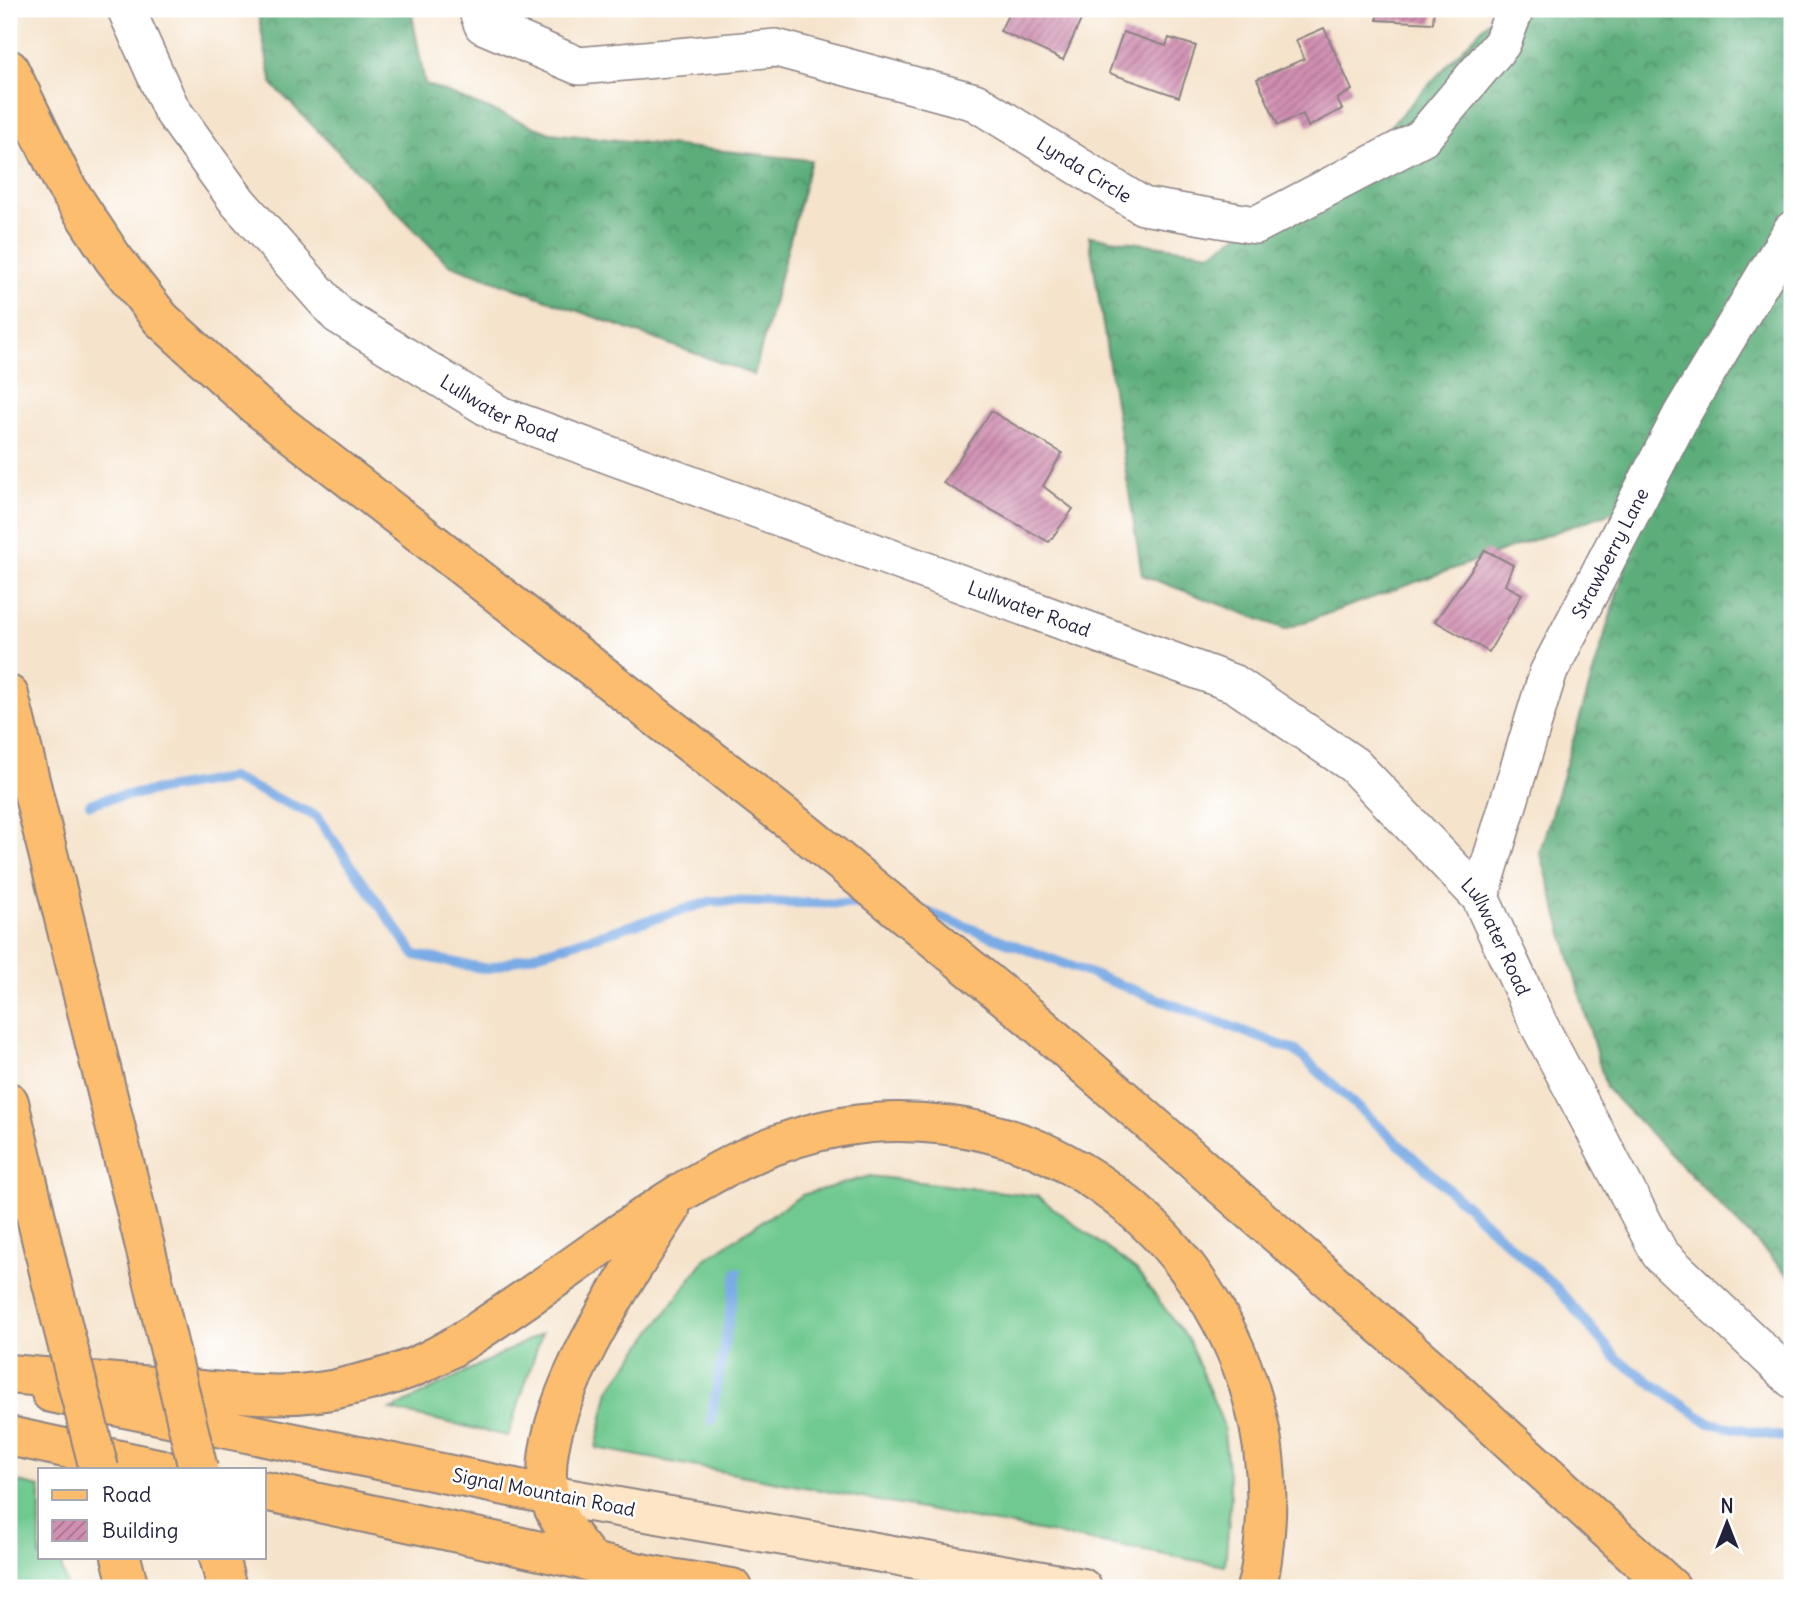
<svg xmlns="http://www.w3.org/2000/svg" width="1801" height="1597" font-family="Delius,sans-serif">
<defs>
<pattern id="forest-crowns" width="20" height="18" patternUnits="userSpaceOnUse" patternTransform="scale(1.75)"><rect width="20" height="18" fill="#5cad7a"/><path d="M2 6a3 3 0 1 1 6 0M12 15a3 3 0 1 1 6 0" fill="none" stroke="#4c8c65"/></pattern>
<pattern id="building-hatch" width="6" height="6" patternUnits="userSpaceOnUse" patternTransform="scale(1.75)"><rect width="6" height="6" fill="#d08eb0"/><path d="M-1 1l2-2M0 6l6-6M5 7l2-2" fill="none" stroke="#a87490"/></pattern>
</defs>
<rect width="100%" height="100%" fill="#fff"/>
<filter id="ink" filterUnits="userSpaceOnUse"><feTurbulence type="fractalNoise" baseFrequency=".0143" numOctaves="2"/><feDisplacementMap in="SourceGraphic" scale="14" xChannelSelector="R" yChannelSelector="G"/><feConvolveMatrix kernelMatrix="1 2 1 2 8 2 1 2 1" color-interpolation-filters="sRGB"/></filter>
<filter id="wash" filterUnits="userSpaceOnUse"><feTurbulence type="fractalNoise" baseFrequency=".00686" numOctaves="4" result="noise"/><feDisplacementMap in="SourceGraphic" scale="28" xChannelSelector="R" yChannelSelector="G"/><feGaussianBlur stdDeviation="1.57" result="paint"/><feColorMatrix in="noise" values="0 0 0 0 0 0 0 0 0 0 0 0 0 0 0 0 0 1.4 0 .05"/><feComposite in="paint" operator="in"/></filter>
<g filter="url(#wash)">
<rect width="100%" height="100%" fill="#f5e3cb"/>
<path fill="#70c98f" stroke="#497665" stroke-width="2" d="M 870,1176 L 1037,1196 L 1136,1270 L 1189,1341 L 1223,1424 L 1231,1495 L 1225,1566 L 596,1448 L 609,1390 L 705,1259 L 802,1195 Z
M 542,1333 L 508,1436 L 391,1410 Z
M 9,1480 L 40,1487 L 40,1557 L 59,1557 L 67,1588 L 9,1588 Z"/>
<path fill="url(#forest-crowns)" stroke="#3f685a" stroke-width="2" d="M 257,9 L 411,9 L 425,84 L 550,133 L 811,160 L 754,375 L 448,264 L 272,84 Z
M 1500,9 L 1792,9 L 1792,1279 L 1606,1088 L 1540,851 L 1645,500 L 1285,629 L 1142,575 L 1089,236 L 1211,253 L 1376,141 Z"/>
<g fill="none" stroke-linecap="round" stroke-linejoin="round">
<path stroke="#7aabe5" stroke-width="10" d="M 90,804 L 105,799 L 231,778 L 316,816 L 415,955 L 487,969 L 712,901 L 859,904
M 924,911 L 1296,1051 L 1556,1287 L 1617,1359 L 1709,1423 L 1792,1439
M 711,1420 L 737,1272"/>
</g>
<g id="blocks">
<path fill="url(#building-hatch)" d="M 1011,9 L 1086,9 L 1063,60 L 1000,31 Z
M 1377,9 L 1434,9 L 1433,23 L 1377,20 Z
M 1324,28 L 1352,90 L 1337,99 L 1342,109 L 1308,127 L 1303,114 L 1278,125 L 1257,79 L 1304,59 L 1296,40 Z
M 1123,32 L 1166,46 L 1169,38 L 1196,46 L 1179,97 L 1109,73 Z
M 991,411 L 1062,453 L 1043,486 L 1073,509 L 1049,542 L 943,483 Z
M 1485,550 L 1513,565 L 1505,585 L 1522,594 L 1489,652 L 1435,621 Z"/>
</g>
</g>
<g filter="url(#ink)">
<use href="#blocks" fill-opacity="0" stroke="#8c8283" stroke-width="2"/>
<g fill="none" stroke-linecap="round" stroke-linejoin="round">
<g stroke="#8c8283" stroke-width="40">
<g id="street">
<path id="s1" d="M 126,9 L 171,109 L 238,202 L 338,315 L 500,415 L 1235,684 L 1354,765 L 1480,897 L 1539,1025 L 1660,1254 L 1792,1379"/>
<path id="s2" d="M 477,9 L 483,25 L 579,66 L 776,48 L 975,102 L 1143,206 L 1256,225 L 1422,138 L 1502,43 L 1515,9"/>
<path id="s3" d="M 1480,897 L 1548,673 L 1682,414 L 1792,230"/>
</g>
</g>
<g stroke="#8c8283" stroke-width="42">
<path id="secondary" d="M 549,1495 L 1082,1588"/>
</g>
<g stroke="#8c8283" stroke-width="42">
<path id="primary" d="M 51,1393 L 549,1495
M 9,1436 L 162,1469
M 264,1491 L 651,1575 L 732,1588"/>
</g>
<g stroke="#8c8283" stroke-width="42">
<path id="highway" d="M 9,69 L 65,185 L 113,258 L 161,319 L 255,405 L 803,831 L 1032,1019 L 1437,1374 L 1671,1588
M 9,695 L 150,1267
M 9,1102 L 50,1276
M 9,1374 C 66,1379 124,1384 181,1388 C 237,1393 297,1401 353,1385 C 373,1380 396,1375 416,1366 C 453,1350 487,1325 521,1302 C 674,1199 790,1086 989,1133 C 1070,1153 1146,1209 1194,1277 C 1247,1352 1273,1439 1265,1532 C 1263,1551 1262,1570 1256,1588
M 121,1557 L 129,1588
M 219,1557 L 227,1588
M 592,1563 C 577,1543 555,1520 549,1495 C 532,1412 627,1277 670,1210"/>
</g>
<use href="#street" stroke="#fff" stroke-width="37"/>
<use href="#secondary" stroke="#fee5c5" stroke-width="38"/>
<use href="#primary" stroke="#fcbd6e" stroke-width="38"/>
<use href="#highway" stroke="#fcbd6e" stroke-width="38"/>
<g stroke="#8c8283" stroke-width="42" stroke-linecap="butt">
<path id="highway-bridge" d="M 150,1267 L 198,1469
M 50,1276 L 99,1469"/>
</g>
<use href="#highway-bridge" stroke="#fcbd6e" stroke-width="38"/>
</g>
</g>
<g text-anchor="middle" stroke-width="5" stroke-linejoin="round" paint-order="stroke">
<g font-size="19" fill="#22223b" stroke="#fff">
<text dy="7" stroke="none"><textPath href="#s2" startOffset="654">Lynda Circle</textPath></text>
<text dy="7" stroke="none"><textPath href="#s1" startOffset="562">Lullwater Road</textPath></text>
<text dy="7" stroke="none"><textPath href="#s3" startOffset="369">Strawberry Lane</textPath></text>
<text dy="7" stroke="none"><textPath href="#s1" startOffset="1129">Lullwater Road</textPath></text>
<text dy="7" stroke="none"><textPath href="#s1" startOffset="1717">Lullwater Road</textPath></text>
<text transform="translate(544 1492) rotate(11)" y="7">Signal Mountain Road</text>
</g>
</g>
<rect width="1801" height="1597" fill="none" stroke="#fff" stroke-width="35"/>
<rect x="38" y="1468" width="228" height="91" fill="#ffffff" stroke="#a7a7b1" stroke-width="2"/>
<rect x="52" y="1490" width="35" height="10" fill="#fcbd6e" stroke="#a7a7b1" stroke-width="2"/>
<text x="102" y="1502" font-size="21" fill="#22223b">Road</text>
<rect x="52" y="1520" width="35" height="21" fill="url(#building-hatch)" stroke="#a7a7b1" stroke-width="2"/>
<text x="102" y="1538" font-size="21" fill="#22223b">Building</text>
<g transform="translate(1727 1523)" stroke="#ffffff" stroke-width="5" paint-order="stroke">
<path d="M0-5L12 26L0 18L-12 26Z" fill="#22223b"/>
<text y="-10" font-size="19" font-weight="bold" text-anchor="middle" fill="#22223b">N</text>
</g>
</svg>
